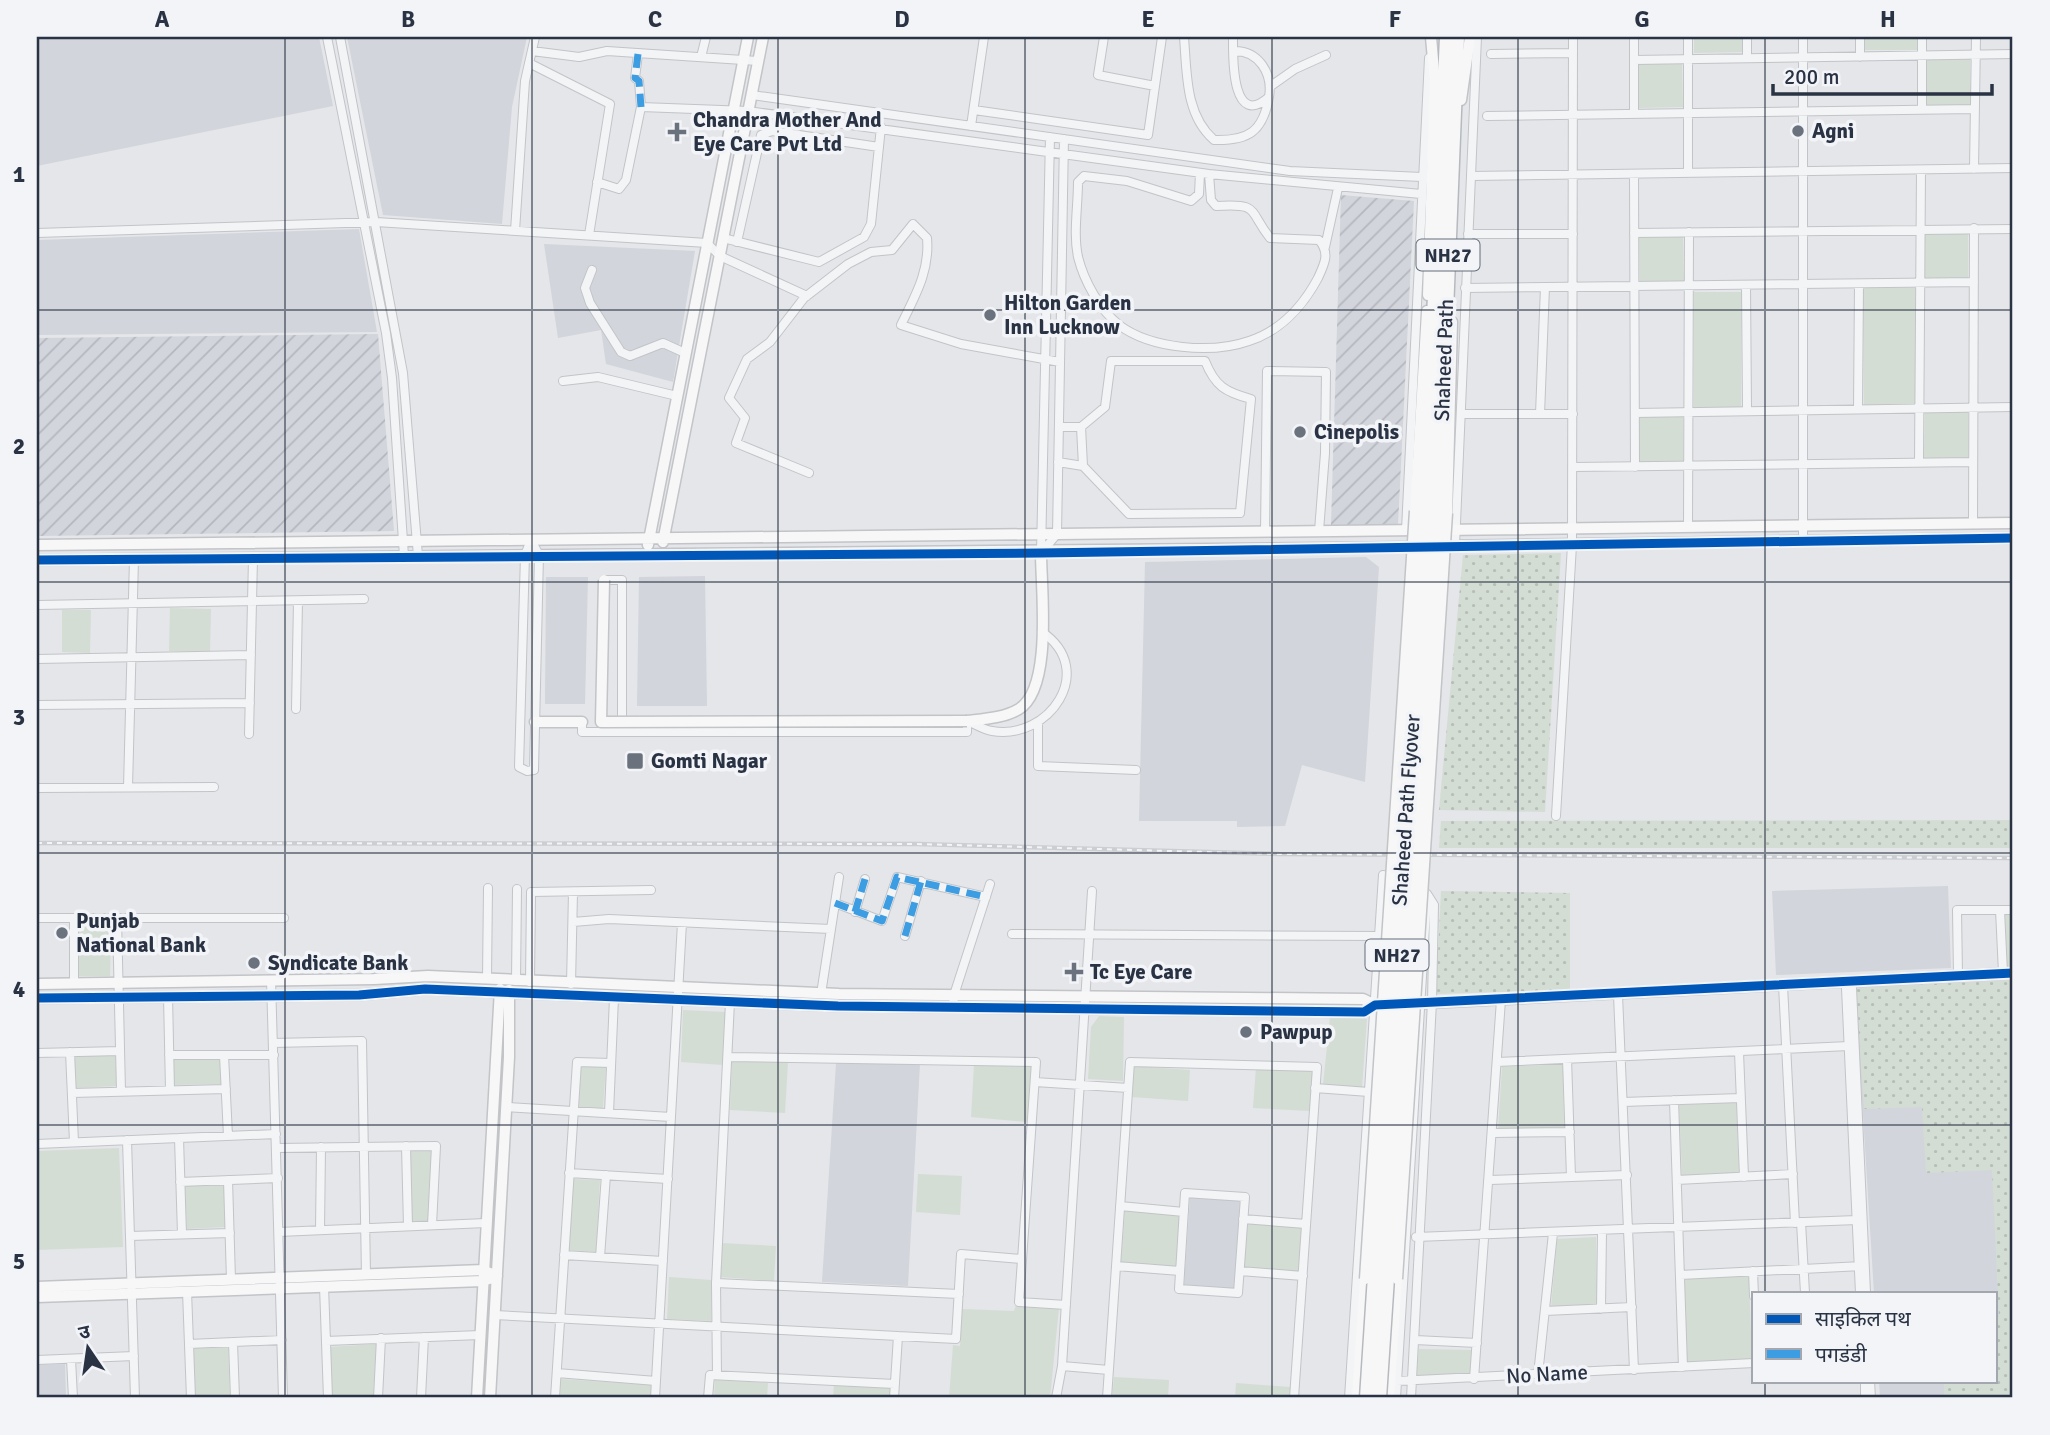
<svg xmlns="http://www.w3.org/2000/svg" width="2050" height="1435" font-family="Signika,'Noto Sans Devanagari',sans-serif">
<defs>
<pattern id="industrial-furrows" width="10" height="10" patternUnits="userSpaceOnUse" patternTransform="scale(1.75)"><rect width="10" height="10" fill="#d2d5dc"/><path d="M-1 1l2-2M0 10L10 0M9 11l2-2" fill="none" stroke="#b4b7be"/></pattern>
<pattern id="grass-dots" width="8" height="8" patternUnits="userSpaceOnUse" patternTransform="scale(1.75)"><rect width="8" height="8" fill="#d4ddd4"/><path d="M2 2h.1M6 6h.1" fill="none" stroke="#b6beb7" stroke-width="1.8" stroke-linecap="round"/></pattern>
</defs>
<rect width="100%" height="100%" fill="#e4e6e9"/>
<path fill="#d2d5dc" d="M 37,37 L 319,37 L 333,106 L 37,166 Z
M 347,37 L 527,37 L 512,107 L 502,224 L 383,215 Z
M 359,229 L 377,332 L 37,335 L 37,240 Z
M 544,244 L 695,251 L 673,382 L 606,364 L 601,330 L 558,338 Z
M 1366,557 L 1379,567 L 1365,782 L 1302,765 L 1285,826 L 1237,827 L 1237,821 L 1139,821 L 1145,562 Z
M 705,576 L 707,706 L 637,706 L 639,577 Z
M 546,577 L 588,577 L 585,704 L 545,704 Z
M 1948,886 L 1951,968 L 1776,975 L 1772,891 Z
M 2013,979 L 2013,1398 L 1880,1398 L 1879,1381 L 1996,1381 L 1996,1293 L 1874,1293 L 1855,986 Z
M 836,1063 L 920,1064 L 908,1286 L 822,1282 Z
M 1190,1197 L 1240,1200 L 1234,1289 L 1184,1285 Z
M 65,1364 L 66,1398 L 37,1398 L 37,1365 Z"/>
<path fill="url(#industrial-furrows)" d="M 1341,195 L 1414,201 L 1398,525 L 1331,525 Z
M 378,334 L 394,531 L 38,536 L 37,338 Z"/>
<path fill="url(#grass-dots)" d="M 1561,553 L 1545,812 L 1439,810 L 1463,555 Z
M 2013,820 L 2013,848 L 1439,848 L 1441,821 Z
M 1441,891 L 1570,893 L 1570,990 L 1436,994 Z
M 2013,980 L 2013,1398 L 1944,1398 L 1944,1381 L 1996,1381 L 1996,1317 L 1999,1317 L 1992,1170 L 1926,1173 L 1922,1107 L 1864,1109 L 1856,988 Z"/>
<path fill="#d4ddd4" d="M 1694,37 L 1743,37 L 1743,52 L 1694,53 Z
M 1864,37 L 1917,37 L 1917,50 L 1864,50 Z
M 1926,59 L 1970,59 L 1970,105 L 1926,105 Z
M 1638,63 L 1682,63 L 1683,107 L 1639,108 Z
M 1925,233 L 1968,233 L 1968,279 L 1924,279 Z
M 1639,237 L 1683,237 L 1684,282 L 1640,282 Z
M 1863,288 L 1915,288 L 1915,404 L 1864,405 Z
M 1741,292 L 1741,407 L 1694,407 L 1694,292 Z
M 1925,412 L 1968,412 L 1968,458 L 1924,458 Z
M 1639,417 L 1683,417 L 1683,463 L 1639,463 Z
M 170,608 L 211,609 L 210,652 L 169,651 Z
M 62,610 L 91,610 L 90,653 L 62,652 Z
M 2005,915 L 2013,915 L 2013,969 L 2007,970 Z
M 79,922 L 111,922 L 110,976 L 79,976 Z
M 683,1010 L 726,1012 L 723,1065 L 681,1062 Z
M 1099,1016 L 1124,1017 L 1123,1081 L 1088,1079 L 1091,1027 Z
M 1330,1017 L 1367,1019 L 1362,1088 L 1323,1085 Z
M 115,1054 L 117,1086 L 76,1088 L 74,1056 Z
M 221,1058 L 221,1084 L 173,1085 L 173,1059 Z
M 732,1062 L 788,1062 L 785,1113 L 730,1110 Z
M 1563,1064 L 1564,1127 L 1498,1130 L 1502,1067 Z
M 974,1065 L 1031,1067 L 1027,1122 L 971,1117 Z
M 581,1066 L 606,1067 L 603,1108 L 579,1107 Z
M 1134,1066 L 1190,1070 L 1188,1101 L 1132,1097 Z
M 1256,1067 L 1313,1070 L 1310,1111 L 1253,1108 Z
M 1736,1102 L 1739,1173 L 1682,1176 L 1679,1105 Z
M 119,1148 L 123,1247 L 37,1250 L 37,1151 Z
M 432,1150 L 429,1221 L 411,1222 L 410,1151 Z
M 918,1174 L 962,1176 L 960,1215 L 916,1212 Z
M 573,1179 L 600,1180 L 596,1252 L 569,1250 Z
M 224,1184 L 225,1227 L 187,1229 L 185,1186 Z
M 1125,1210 L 1180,1214 L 1177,1267 L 1121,1263 Z
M 1247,1223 L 1302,1226 L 1298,1272 L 1243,1268 Z
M 1596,1237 L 1597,1306 L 1551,1307 L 1557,1239 Z
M 721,1243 L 776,1246 L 774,1281 L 719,1277 Z
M 1749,1276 L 1752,1361 L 1686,1364 L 1683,1279 Z
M 669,1277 L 711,1280 L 711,1321 L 667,1319 Z
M 1016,1305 L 1059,1308 L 1050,1398 L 949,1398 L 953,1345 L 960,1346 L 962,1309 L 1014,1311 Z
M 376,1344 L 373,1398 L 332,1398 L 329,1347 Z
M 228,1346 L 230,1398 L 195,1398 L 193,1348 Z
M 1419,1349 L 1473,1350 L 1470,1375 L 1416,1378 Z
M 1114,1377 L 1169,1380 L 1168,1398 L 1112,1398 Z
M 561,1379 L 652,1385 L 651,1398 L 560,1398 Z
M 715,1380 L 768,1383 L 767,1398 L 714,1398 Z
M 1236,1383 L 1290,1387 L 1289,1398 L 1235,1398 Z
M 834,1385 L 890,1388 L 890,1398 L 833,1398 Z"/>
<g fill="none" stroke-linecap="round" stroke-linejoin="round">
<g stroke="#c2c4c7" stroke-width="10">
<path id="street" d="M 327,37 L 386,333 L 392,378 L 404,556
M 340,37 L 403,373 L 418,556
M 1104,37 L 1098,75 L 1155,86
M 1184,37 C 1187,73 1185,115 1214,140 C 1248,141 1263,132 1269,97
M 1803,37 L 1803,541
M 1922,37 L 1922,109
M 532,51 L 579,57 L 607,51 L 758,61
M 1233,51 C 1259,50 1273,74 1269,97 C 1231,130 1233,56 1233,37
M 1491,54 L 1573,53
M 701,57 L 706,37
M 1860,57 L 1860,37
M 1747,58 L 1747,37
M 1634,60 L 2013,54
M 529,63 L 610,104 L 589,235
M 1271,86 L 1295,69 L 1326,55
M 752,95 L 1290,171 L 1422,177
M 641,107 L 748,111 L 1209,174 L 1421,194
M 974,110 L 1148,135 L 1162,37
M 1634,114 L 1634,37
M 1487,116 L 1975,109
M 971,126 L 984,37
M 1974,169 L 1976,37
M 1200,173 L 1199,194 L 1191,201 L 1127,181 L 1084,176 L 1078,182 C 1078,207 1073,233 1078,257 C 1084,281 1100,310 1119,325 C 1151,349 1212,354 1249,341 C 1280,331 1303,306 1318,278 C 1325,263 1330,253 1319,240 L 1270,238 C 1248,210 1260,203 1216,206 L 1211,200 L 1209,174
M 1688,173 L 1688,37
M 1634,174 L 1635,467
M 1471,176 L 2013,168
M 597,182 L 619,189 L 626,180 L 641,107 L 639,81 L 635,78 L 638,54
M 515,231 L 525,81 L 535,37
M 37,233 L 376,222 L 707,243 L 720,256 L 807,296
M 1634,233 L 2013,229
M 1468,234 L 1573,234
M 723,238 L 819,262 L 864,237 L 871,224 L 881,127
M 737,242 L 761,135 L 772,131 L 879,147
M 1325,247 L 1338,188
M 592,270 L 585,288 L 590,303 L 621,352 L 630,356 L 663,343 L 685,353
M 1746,286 L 1747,410
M 1465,288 L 1974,282
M 563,381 L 598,377 L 677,396
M 1858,409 L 1859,284
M 1635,413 L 2013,407
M 1461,414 L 1573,414
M 1540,414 L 1545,287
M 1059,427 L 1081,427 L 1105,407 L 1111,361 L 1205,361 C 1215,386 1225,392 1251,399 L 1240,513 L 1129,514 L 1083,466 L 1081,427
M 1058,462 L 1083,466
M 1919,462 L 1921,170
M 1573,467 L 1972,462
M 809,473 L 736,443 L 745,418 L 729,398 L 747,359 L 770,342 L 804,298 L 848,264 L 871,252 L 892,250 L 913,224 L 927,238 C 930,271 915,296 901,325 L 961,344 L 1060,362
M 1973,523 L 1974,228
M 1688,527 L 1689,232
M 1406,530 L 1429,58
M 1265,532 L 1267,371 L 1326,372 L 1325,453 L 1319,531
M 531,540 L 539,555 L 534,770 L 527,771 L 519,767 L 525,555 Z
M 1455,546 L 1477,37
M 1041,553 L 1057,534 L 1064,139
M 1041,553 L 1050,137
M 604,580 L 622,580 L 622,726
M 37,605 L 364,599
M 37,659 L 251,655
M 37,705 L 250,703
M 296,709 L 298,601
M 582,722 L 582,732 L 967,732 L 967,721 C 975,724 984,730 992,731 C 1049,741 1098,670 1042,632
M 1038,722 L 1038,766 L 1136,770
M 249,734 L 253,558
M 128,787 L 134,559
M 37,788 L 214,787
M 1556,816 L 1572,545 L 1573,37
M 835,903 L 882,921 L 897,877 L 986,897
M 2000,910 L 2003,973
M 855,912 L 865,879
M 37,918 L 284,918
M 117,918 L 121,1091
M 573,922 L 609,919 L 831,929
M 1012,934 L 1379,936
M 905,936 L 921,881
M 1958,975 L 1957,910 L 2013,910
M 487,979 L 488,888
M 271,980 L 283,1398
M 516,981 L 517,889
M 1848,981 L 1852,988 L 1866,1293
M 1848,981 L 1846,988 L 1860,1293
M 530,982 L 531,892 L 651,890
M 74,983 L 74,918
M 571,984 L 573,892
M 1783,985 L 1795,1223
M 821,994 L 839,877
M 1618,995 L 1634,1370
M 168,996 L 170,1090
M 953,1008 L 954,995 L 990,884
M 273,1043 L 362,1041 L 366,1275
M 70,1052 L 74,1142
M 1739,1052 L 1744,1177
M 37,1053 L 120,1051
M 169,1055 L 274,1055
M 224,1055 L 228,1136
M 728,1057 L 1036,1062 L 1019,1302 L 1066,1305
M 1567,1059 L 1571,1177
M 1497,1062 L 1849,1046
M 1035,1082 L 1128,1088
M 1315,1088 L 1369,1092
M 72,1093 L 226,1089
M 1674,1100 L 1683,1367
M 1623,1102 L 1740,1098
M 506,1107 L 671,1117
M 609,1113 L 614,998
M 1493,1133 L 1570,1132
M 179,1138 L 182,1234
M 127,1140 L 135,1398
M 37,1144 L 276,1134
M 406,1146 L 408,1226
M 277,1148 L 436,1146 L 432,1225
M 569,1173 L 668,1179
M 228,1180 L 231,1280
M 1490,1180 L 1627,1175
M 1677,1180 L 1793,1174
M 180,1182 L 278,1178
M 1185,1193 L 1245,1197 L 1238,1293 L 1179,1289 Z
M 1120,1206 L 1184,1212
M 1243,1219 L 1306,1224
M 1801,1222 L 1805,1293
M 320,1230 L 321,1147
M 279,1232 L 486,1223
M 130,1236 L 230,1233
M 1416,1237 L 1857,1220
M 564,1255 L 663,1261
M 600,1257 L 606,1175
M 1116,1266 L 1180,1271
M 1240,1271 L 1303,1276
M 1753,1271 L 1754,1296
M 1680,1275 L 1862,1266
M 716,1283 L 959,1294
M 324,1286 L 328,1398
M 187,1291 L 191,1398
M 1601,1309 L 1602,1231
M 1545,1311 L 1632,1307
M 494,1315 L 956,1339 L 961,1254 L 1022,1259
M 1415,1340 L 1477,1343
M 326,1341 L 480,1335
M 233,1342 L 235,1398
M 189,1344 L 282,1340
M 71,1359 L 73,1398
M 37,1360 L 134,1356
M 1062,1366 L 1109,1370
M 557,1373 L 656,1381
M 717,1375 L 716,1283 L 730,1002
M 1538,1375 L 1553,1233
M 1474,1379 L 1501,1000
M 1397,1381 L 1754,1363
M 1865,1381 L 1865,1398
M 1870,1381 L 1871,1398
M 378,1398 L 381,1338
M 421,1398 L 424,1337
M 555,1398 L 577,1062 L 611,1063
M 655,1398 L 682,923
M 708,1398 L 710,1375 L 895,1384
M 894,1398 L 898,1336
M 1056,1398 L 1062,1366 L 1092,891
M 1107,1398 L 1130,1062 L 1317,1067 L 1294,1398
M 1349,1398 L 1383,875
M 1396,1398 L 1427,895
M 1411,1398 L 1432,1002 L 1434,905 L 1427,894"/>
</g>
<g stroke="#c2c4c7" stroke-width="13">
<path id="secondary" d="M 1461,100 L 1470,37
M 1428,295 L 1435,82 L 1431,37
M 1415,511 L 1427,311
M 1447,513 L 1452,322
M 1439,530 L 2013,523
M 663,542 L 763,37
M 37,545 L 1420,530
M 648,545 L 748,37
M 1439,546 L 2013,538
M 37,560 L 1419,547
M 967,721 C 984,719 1004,718 1019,709 C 1053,688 1041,589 1041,553
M 535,722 L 582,722
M 37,984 L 374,979 L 428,976 L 839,994 L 1363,999 L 1375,1005
M 37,998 L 359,995 L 425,989 L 838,1006 L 1364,1012 L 1375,1005 L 1389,1005
M 1409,1004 L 2013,973
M 37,1287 L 483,1270 L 497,1276
M 37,1297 L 483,1281 L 497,1276
M 477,1398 L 500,989
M 490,1398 L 509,1057 L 509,990
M 1357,1398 L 1365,1279
M 1389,1398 L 1397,1279"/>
</g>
<g stroke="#b6b9be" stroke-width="17">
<path id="highway" d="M 1425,511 L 1447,37
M 1438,511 L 1457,37"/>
</g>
<use href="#street" stroke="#f3f4f6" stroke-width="8"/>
<use href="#secondary" stroke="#f7f7f7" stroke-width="10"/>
<use href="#highway" stroke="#f7f7f7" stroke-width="14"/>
<g stroke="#ccced1" stroke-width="4.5">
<path id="rail" d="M 37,843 L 917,844 L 1279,854 L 2013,858"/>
</g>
<use href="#rail" stroke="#f2f4f8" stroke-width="2" stroke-dasharray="5" stroke-linecap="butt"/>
<g stroke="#c2c4c7" stroke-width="13" stroke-linecap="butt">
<path id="secondary-bridge" d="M 604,580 L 601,722 L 967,721
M 1365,1279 L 1415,511
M 1397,1279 L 1447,513"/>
</g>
<g stroke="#b6b9be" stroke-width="17" stroke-linecap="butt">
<path id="highway-bridge" d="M 1367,1398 L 1425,511
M 1379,1398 L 1438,511"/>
</g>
<use href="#secondary-bridge" stroke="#f7f7f7" stroke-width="10"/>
<use href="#highway-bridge" stroke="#f7f7f7" stroke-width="14"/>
<path stroke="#3d9de3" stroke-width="7" stroke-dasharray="14 7" stroke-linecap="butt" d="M 638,54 L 635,78 L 639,81 L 641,107
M 835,903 L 882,921 L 897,877 L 986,897
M 855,912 L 865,879
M 905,936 L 921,881"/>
<g stroke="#f2f4f8" stroke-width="13">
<path id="cycleway" d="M 37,560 L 1041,553 L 2013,538
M 37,998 L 359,995 L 425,989 L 838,1006 L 1364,1012 L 1375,1005 L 2013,973"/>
</g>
<use href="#cycleway" stroke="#0057b8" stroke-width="9"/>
</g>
<path fill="none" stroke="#293344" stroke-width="2" stroke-opacity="0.55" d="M 285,37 L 285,1398M 532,37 L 532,1398M 778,37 L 778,1398M 1025,37 L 1025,1398M 1272,37 L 1272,1398M 1518,37 L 1518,1398M 1765,37 L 1765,1293M 37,310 L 2013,310M 37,582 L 2013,582M 37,853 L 2013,853M 37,1125 L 2013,1125M 1765,1381 L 1765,1398"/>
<g fill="#6a727e" stroke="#f2f4f8" stroke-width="2.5">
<circle cx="1798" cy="131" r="7"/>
<path d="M673.5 121.5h7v7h7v7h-7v7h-7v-7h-7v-7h7z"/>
<circle cx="990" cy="315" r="7"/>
<circle cx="1300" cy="432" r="7"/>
<rect x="626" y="752" width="18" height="18" rx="3.5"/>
<circle cx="62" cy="933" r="7"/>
<circle cx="254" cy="963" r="7"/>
<path d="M1070.5 961.5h7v7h7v7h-7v7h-7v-7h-7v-7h7z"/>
<circle cx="1246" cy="1032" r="7"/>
</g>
<g text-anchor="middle" stroke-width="7" stroke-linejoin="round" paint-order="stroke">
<g fill="#f2f4f8" stroke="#656d7a" stroke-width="2">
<rect x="1416.5" y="239.5" width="63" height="31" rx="5"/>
<rect x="1365.5" y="939.5" width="63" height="31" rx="5"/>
</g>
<g font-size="19" font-weight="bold" fill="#293344">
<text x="1448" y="262">NH27</text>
<text x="1397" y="962">NH27</text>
</g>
<g font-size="21" font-weight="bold" fill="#293344" stroke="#f2f4f8" text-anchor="start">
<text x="693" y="127">Chandra Mother And<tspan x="693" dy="24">Eye Care Pvt Ltd</tspan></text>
<text x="1812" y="138">Agni</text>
<text x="1004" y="310">Hilton Garden<tspan x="1004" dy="24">Inn Lucknow</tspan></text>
<text x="1314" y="439">Cinepolis</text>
<text x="651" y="768">Gomti Nagar</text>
<text x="76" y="928">Punjab<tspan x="76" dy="24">National Bank</tspan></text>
<text x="268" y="970">Syndicate Bank</text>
<text x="1090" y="979">Tc Eye Care</text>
<text x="1260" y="1039">Pawpup</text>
</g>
<g font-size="21" fill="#293344" stroke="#f2f4f8">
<text transform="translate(1444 360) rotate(-88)" y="7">Shaheed Path</text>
<text transform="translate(1406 810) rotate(-86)" y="7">Shaheed Path Flyover</text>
<text transform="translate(1547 1374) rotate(-3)" y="7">No Name</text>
</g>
</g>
<rect width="2050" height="1435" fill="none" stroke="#f2f4f8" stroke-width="77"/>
<rect x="1752" y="1292" width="245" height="91" fill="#f2f4f8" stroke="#a2a7b0" stroke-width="2"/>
<rect x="1766" y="1314" width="35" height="10" fill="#0057b8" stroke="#a2a7b0" stroke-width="2"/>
<text x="1815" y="1326" font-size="21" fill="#293344">साइकिल पथ</text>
<rect x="1766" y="1349" width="35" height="10" fill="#3d9de3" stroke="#a2a7b0" stroke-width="2"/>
<text x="1815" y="1362" font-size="21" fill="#293344">पगडंडी</text>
<g transform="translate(88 1348) rotate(347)" stroke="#f2f4f8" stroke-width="5" paint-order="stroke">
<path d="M0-5L12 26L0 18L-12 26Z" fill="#293344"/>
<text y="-10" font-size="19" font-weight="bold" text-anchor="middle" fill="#293344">उ</text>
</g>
<path d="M1773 84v10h219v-10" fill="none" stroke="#293344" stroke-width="3.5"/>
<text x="1784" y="84" font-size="21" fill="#293344" stroke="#f2f4f8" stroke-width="5" paint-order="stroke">200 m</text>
<rect x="38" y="38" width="1973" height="1358" fill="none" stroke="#293344" stroke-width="2.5"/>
<g font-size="23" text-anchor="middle" font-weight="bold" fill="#293344">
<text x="162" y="27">A</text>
<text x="408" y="27">B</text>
<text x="655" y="27">C</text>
<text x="902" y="27">D</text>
<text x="1148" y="27">E</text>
<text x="1395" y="27">F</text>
<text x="1642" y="27">G</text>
<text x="1888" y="27">H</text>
<text x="19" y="182">1</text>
<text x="19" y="454">2</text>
<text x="19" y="725">3</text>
<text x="19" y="997">4</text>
<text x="19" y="1269">5</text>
</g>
</svg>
